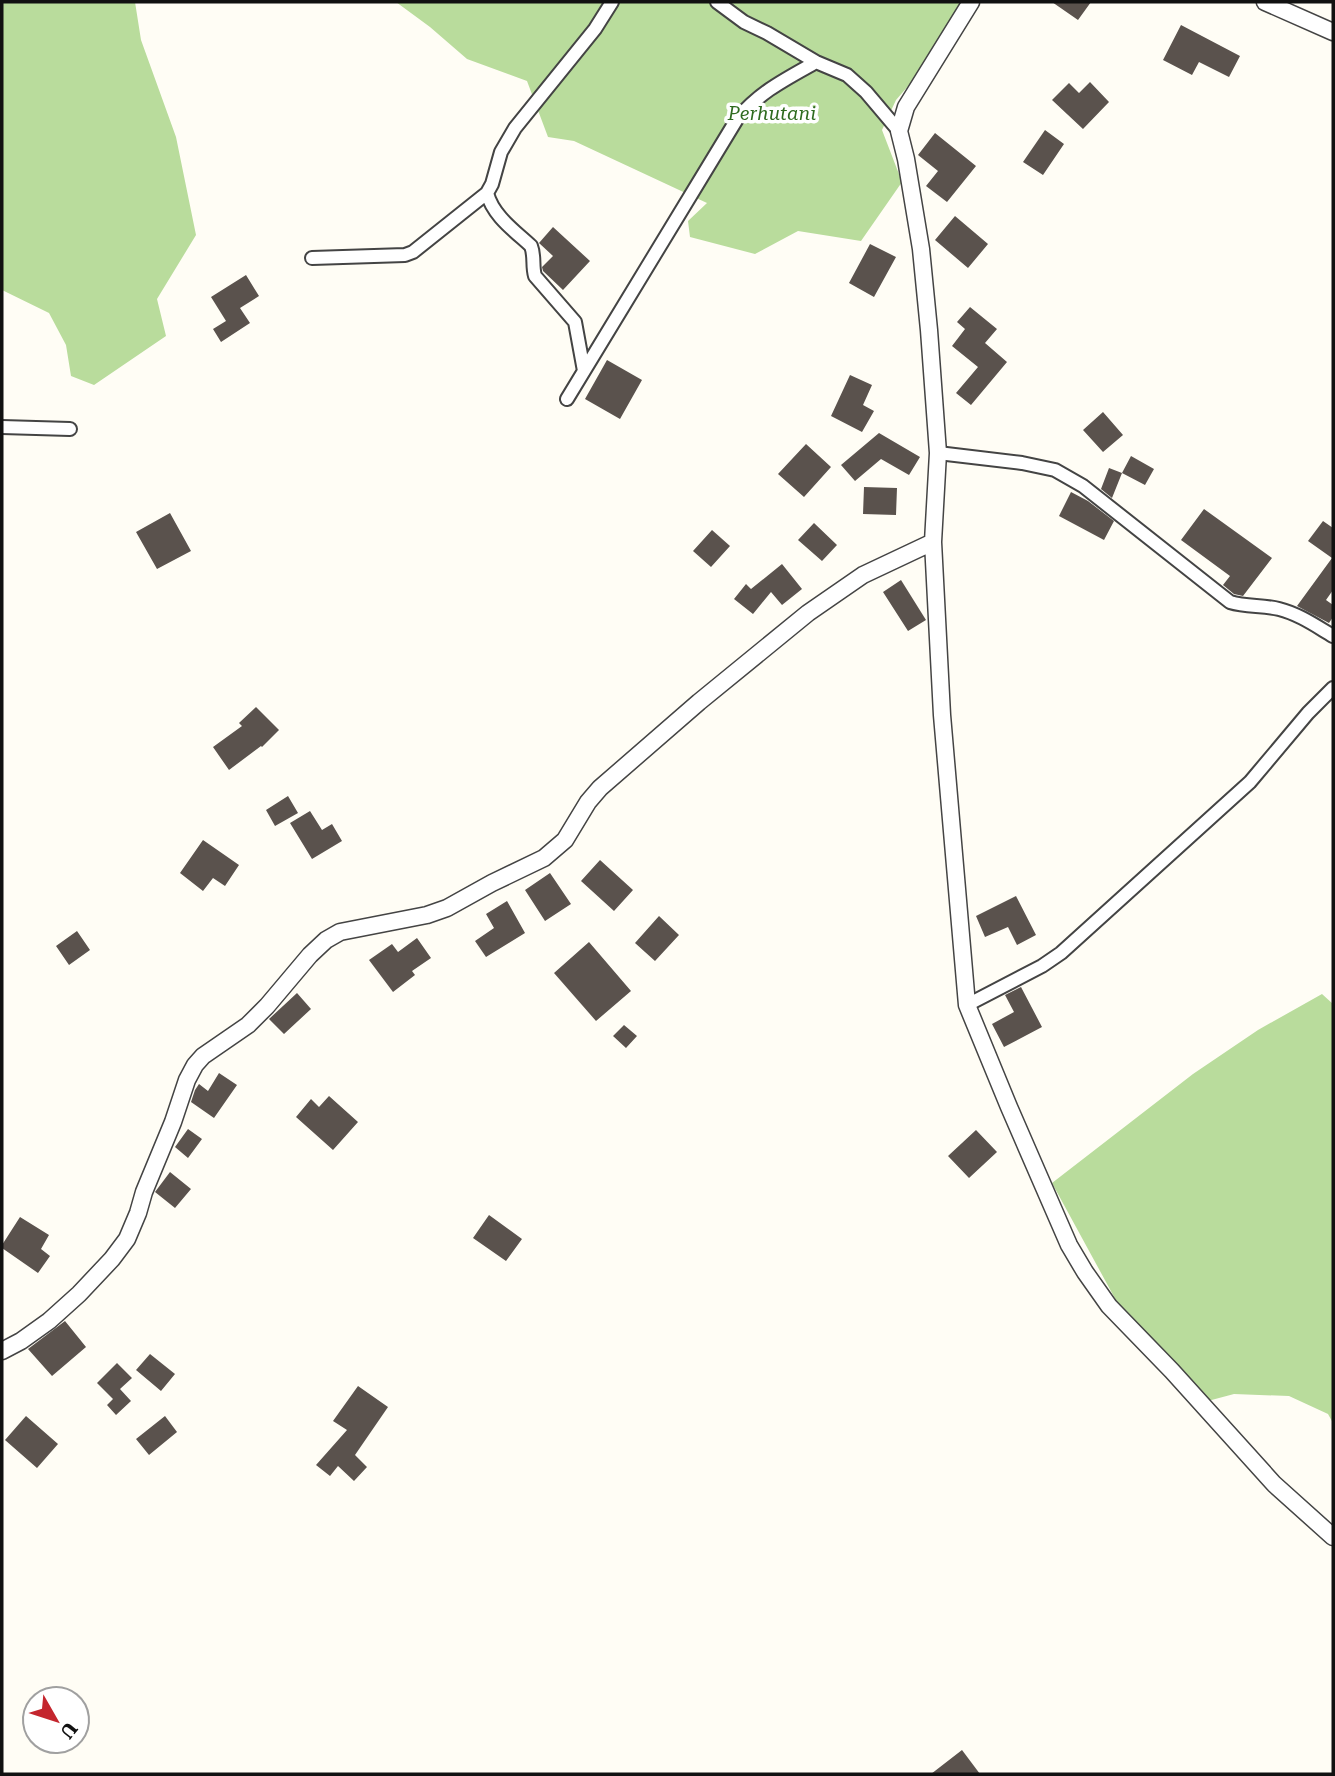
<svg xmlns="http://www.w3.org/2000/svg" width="1335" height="1776" font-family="'Roboto Serif',serif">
<rect width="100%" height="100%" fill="#fffdf5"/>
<path fill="#b9dc9c" d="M 2,2 L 135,2 L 141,40 L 176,137 L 196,235 L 157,299 L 166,336 L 94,385 L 71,376 L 66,345 L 49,313 L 2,290 Z
M 396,2 L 964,2 L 929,62 L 896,100 L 882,130 L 902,182 L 861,241 L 798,231 L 755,254 L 690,237 L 688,221 L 707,203 L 574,141 L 548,137 L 527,81 L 467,59 L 430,27 Z
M 1322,994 L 1333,1004 L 1333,1423 L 1328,1414 L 1289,1396 L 1234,1394 L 1204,1402 L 1124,1315 L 1052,1183 L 1193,1074 L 1258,1030 Z"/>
<path fill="#5a524d" d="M 1052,2 L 1091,2 L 1078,20 Z
M 1181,25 L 1240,56 L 1229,77 L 1199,62 L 1192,75 L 1163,60 Z
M 1090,82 L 1109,102 L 1083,129 L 1052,100 L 1069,83 L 1079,93 Z
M 1045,130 L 1064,144 L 1043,175 L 1023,162 Z
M 935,133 L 976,166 L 947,202 L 926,186 L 938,171 L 918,155 Z
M 955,216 L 988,244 L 968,268 L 935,240 Z
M 553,227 L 590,261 L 563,290 L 543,271 L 542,267 L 553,256 L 539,243 Z
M 870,244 L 896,257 L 874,297 L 849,283 Z
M 246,275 L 259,296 L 240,308 L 250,323 L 221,342 L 213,329 L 226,321 L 211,297 Z
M 970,307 L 997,329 L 985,343 L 1007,362 L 971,405 L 956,393 L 978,367 L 952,346 L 965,329 L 957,322 Z
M 607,360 L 642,380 L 620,419 L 585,399 Z
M 850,375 L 872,385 L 863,405 L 874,411 L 862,432 L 831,416 Z
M 1103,412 L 1123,435 L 1103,452 L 1083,430 Z
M 879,433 L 920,457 L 909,475 L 881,459 L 855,481 L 841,465 Z
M 806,444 L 831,467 L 804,497 L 778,474 Z
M 1131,456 L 1154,469 L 1145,485 L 1122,473 Z
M 1109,468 L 1122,473 L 1112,498 L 1101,489 Z
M 864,487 L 897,488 L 896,515 L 863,514 Z
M 1071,492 L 1088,501 L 1114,521 L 1104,540 L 1059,516 Z
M 1204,509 L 1272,558 L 1243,596 L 1234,594 L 1223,585 L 1230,576 L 1181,540 Z
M 170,513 L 191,551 L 157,569 L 136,532 Z
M 1323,521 L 1333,528 L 1333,590 L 1326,600 L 1333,605 L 1333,617 L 1329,623 L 1297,606 L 1332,558 L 1308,541 Z
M 814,523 L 837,545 L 822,561 L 798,540 Z
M 712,530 L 730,546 L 711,567 L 693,551 Z
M 782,564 L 802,589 L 782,605 L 771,592 L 753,614 L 734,599 L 746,584 L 751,589 Z
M 901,580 L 926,620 L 908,631 L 883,592 Z
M 256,707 L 279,730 L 262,747 L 261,746 L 229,770 L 213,747 L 242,726 L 239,723 Z
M 288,796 L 298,813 L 275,826 L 266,810 Z
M 310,811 L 322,830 L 332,824 L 342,841 L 312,859 L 290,823 Z
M 203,840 L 239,865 L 225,886 L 213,878 L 203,891 L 180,873 Z
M 600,860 L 633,890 L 614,911 L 581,881 Z
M 550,873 L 571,904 L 545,921 L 525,890 Z
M 1016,896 L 1036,935 L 1017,945 L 1008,927 L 985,937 L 976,916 Z
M 507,901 L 525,933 L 486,957 L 475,941 L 494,928 L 486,914 Z
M 659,916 L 679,935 L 655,961 L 635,943 Z
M 77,931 L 90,950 L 69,965 L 56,946 Z
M 417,938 L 431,958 L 412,971 L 415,975 L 393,992 L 369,960 L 392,944 L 398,952 Z
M 589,942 L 631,991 L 596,1021 L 554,973 Z
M 1021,987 L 1042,1027 L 1004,1047 L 992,1024 L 1014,1012 L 1005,995 Z
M 297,993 L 311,1009 L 284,1034 L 269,1019 Z
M 624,1025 L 637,1036 L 626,1048 L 613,1036 Z
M 219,1073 L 237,1085 L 214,1118 L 191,1102 L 195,1090 L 199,1084 L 208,1091 Z
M 329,1096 L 358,1122 L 333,1150 L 296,1117 L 311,1099 L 319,1107 Z
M 188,1129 L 202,1139 L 188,1158 L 175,1147 Z
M 976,1130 L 997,1152 L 969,1178 L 948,1156 Z
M 170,1172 L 191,1189 L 175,1208 L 155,1192 Z
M 489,1215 L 522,1239 L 506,1261 L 473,1238 Z
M 20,1217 L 49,1235 L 41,1249 L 50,1256 L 38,1273 L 2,1248 L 2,1245 Z
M 65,1321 L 86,1347 L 52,1376 L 28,1349 Z
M 150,1354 L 175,1374 L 161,1391 L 136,1370 Z
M 117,1363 L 132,1378 L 120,1389 L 131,1401 L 116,1415 L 107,1405 L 113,1399 L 97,1383 Z
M 358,1386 L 388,1407 L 355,1455 L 367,1467 L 354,1481 L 338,1466 L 330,1476 L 316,1465 L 347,1430 L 333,1421 Z
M 26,1416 L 58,1444 L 37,1468 L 5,1440 Z
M 165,1416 L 177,1432 L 149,1455 L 136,1439 Z
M 962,1750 L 980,1774 L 931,1774 Z"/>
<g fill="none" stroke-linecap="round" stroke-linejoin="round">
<g stroke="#444" stroke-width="16">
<path id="minor" d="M 717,2 L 744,22 L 767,33 L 816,62 L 847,75 L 866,92 L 899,131
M 487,193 C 493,216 515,231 531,246 C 535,256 532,266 535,276 L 575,322 L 584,371
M 312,258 L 405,255 L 413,252 L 487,193 L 492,184 L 501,152 L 515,128 L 595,29 L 612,2
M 567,399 L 737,119 C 761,91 784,80 816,62
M 2,427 L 70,429
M 938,453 L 1022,463 L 1055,470 L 1083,486 L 1230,602 C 1246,607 1262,605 1279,609 C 1299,614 1316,626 1333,636
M 967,1005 L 1042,966 L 1061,953 L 1250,782 L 1308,713 L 1333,688"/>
</g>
<g stroke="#444" stroke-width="19">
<path id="tertiary" d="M 971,2 L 906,107 L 899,131 L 906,159 L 921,249 L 929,330 L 938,453 L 933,542 L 942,715 L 967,1005 L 1009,1107 L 1069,1245 L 1085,1272 L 1109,1306 L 1172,1371 L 1274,1484 L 1333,1537
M 1265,2 L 1333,32
M 2,1351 L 21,1341 L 49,1321 L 79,1294 L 112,1259 L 127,1239 L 138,1213 L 144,1192 L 173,1122 L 187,1080 L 195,1065 L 203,1056 L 248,1025 L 267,1006 L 310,955 L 326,940 L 340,932 L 427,915 L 447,908 L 492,883 L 544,858 L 565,840 L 588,802 L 600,788 L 699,702 L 808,613 L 863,575 L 933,542"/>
</g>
<use href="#minor" stroke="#fff" stroke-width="12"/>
<use href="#tertiary" stroke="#fff" stroke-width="16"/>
</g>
<g text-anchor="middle" stroke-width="7" stroke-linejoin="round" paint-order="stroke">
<g font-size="19" font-style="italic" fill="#2f6b1f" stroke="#fff">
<text x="772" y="120">Perhutani</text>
</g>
</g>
<rect width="1335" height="1776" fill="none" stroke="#111111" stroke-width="7"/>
<g transform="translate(56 1720) rotate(129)"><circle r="33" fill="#ffffff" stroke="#a0a0a0" stroke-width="2"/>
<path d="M0-5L12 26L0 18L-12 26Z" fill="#c4262e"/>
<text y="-10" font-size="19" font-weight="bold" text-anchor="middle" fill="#111111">U</text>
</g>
</svg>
